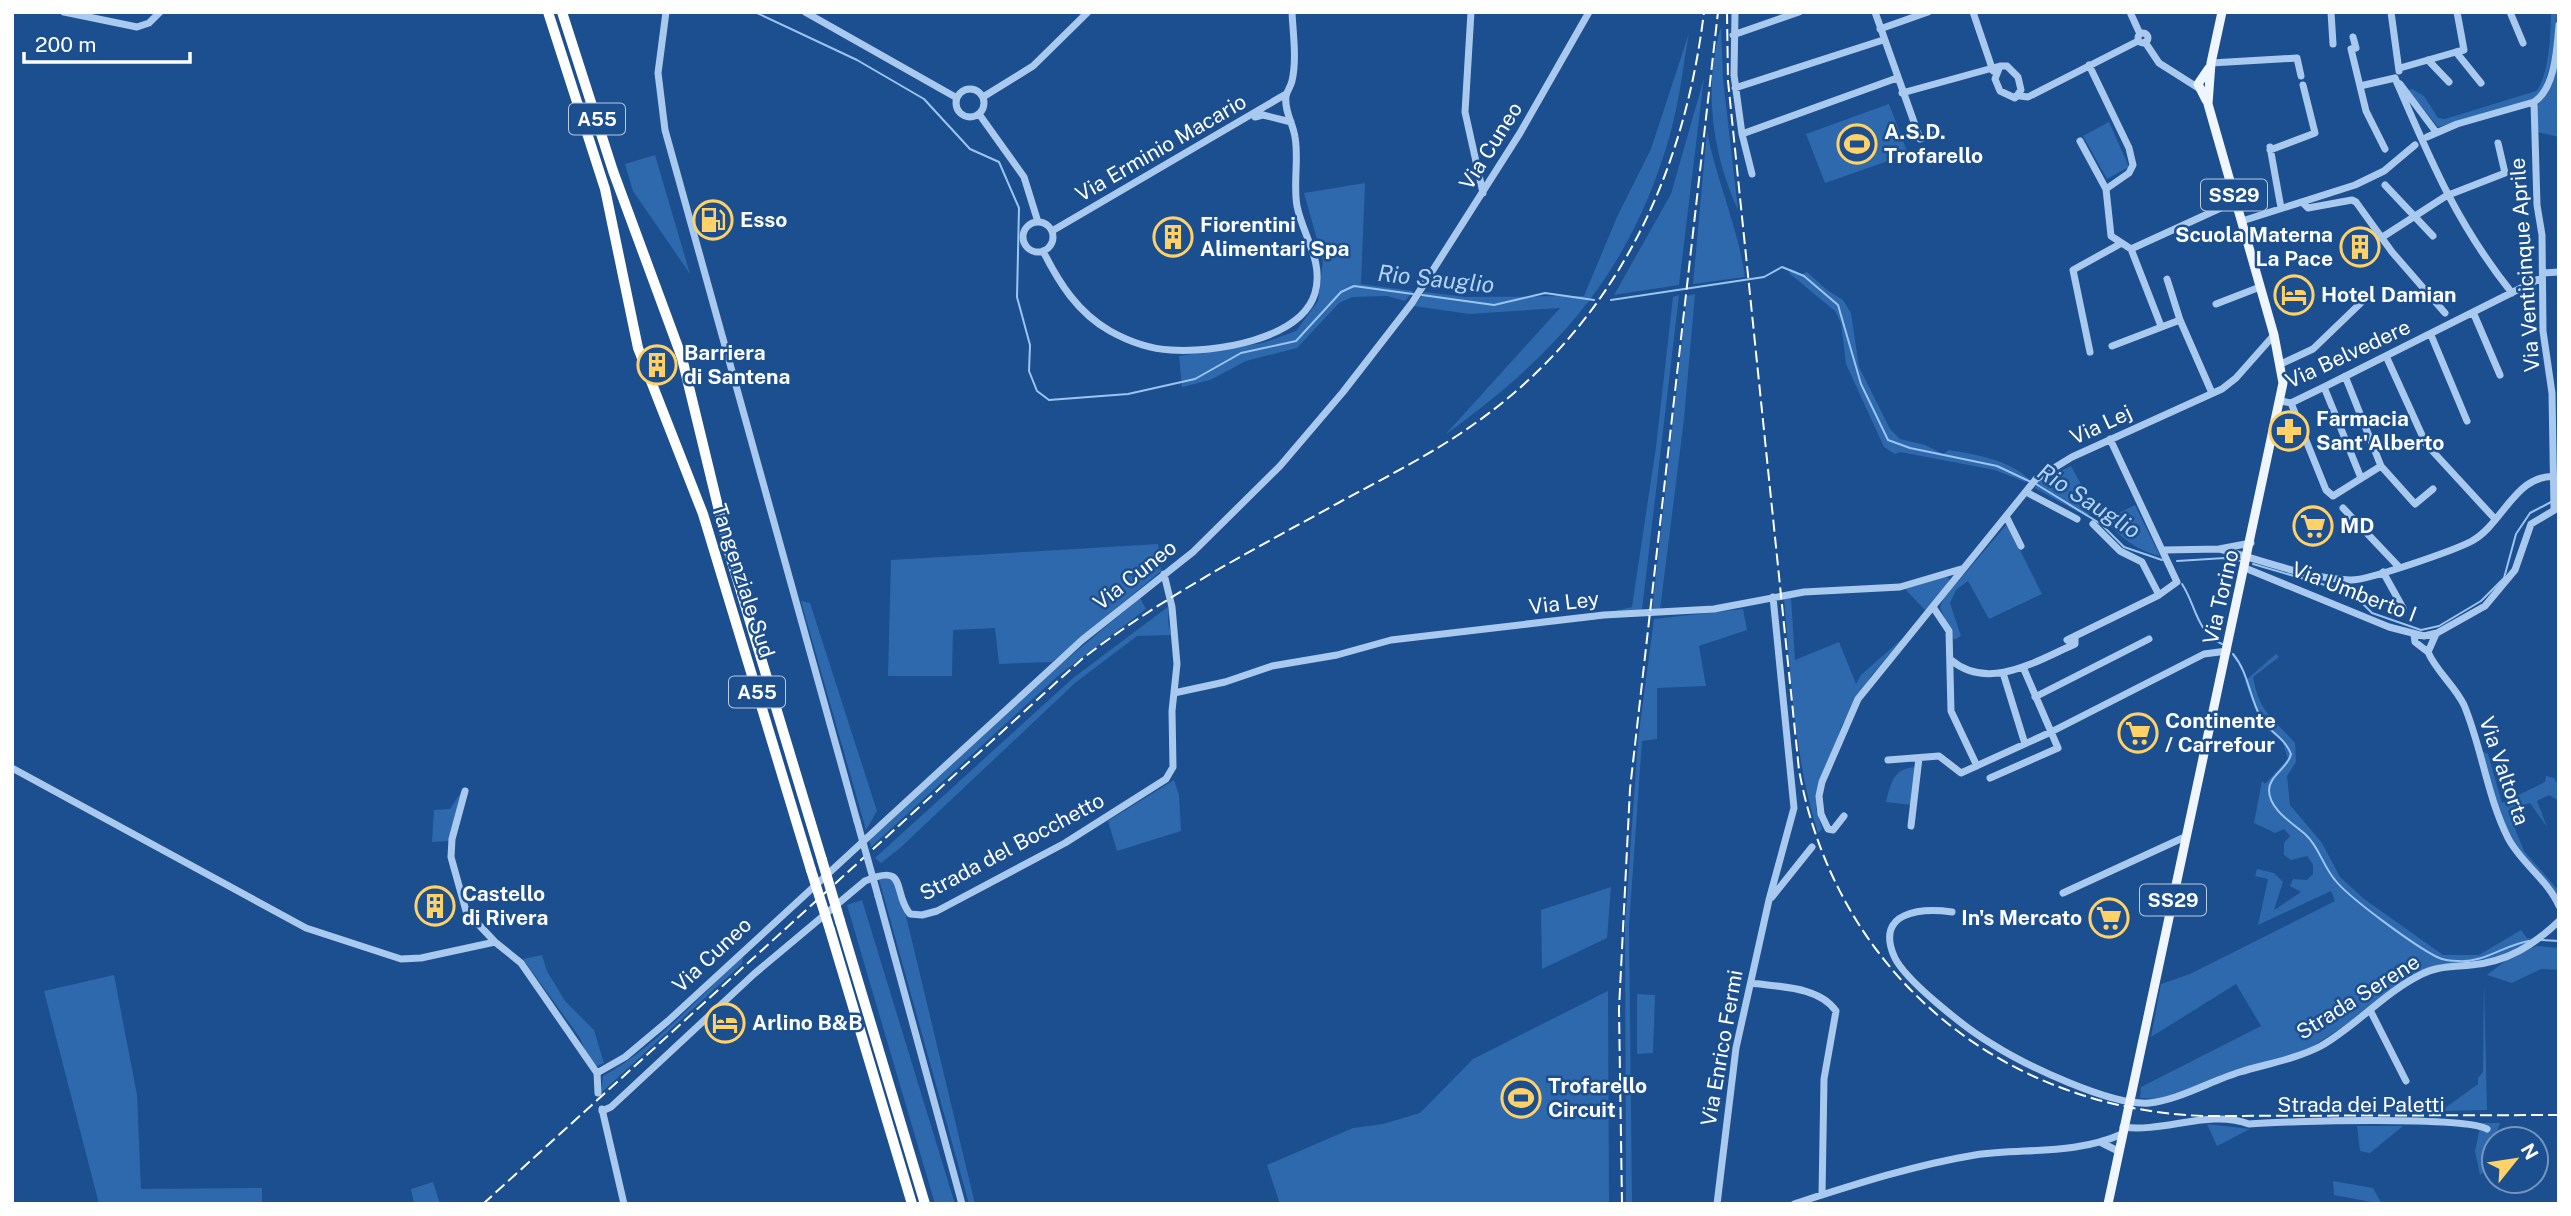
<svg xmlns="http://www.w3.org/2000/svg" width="2571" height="1216" font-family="'Public Sans',sans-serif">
<rect width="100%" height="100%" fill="#1b4f8f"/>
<path fill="#2e69ad" d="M 2551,12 L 2557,12 C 2555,42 2552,69 2539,97 L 2523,104 L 2438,127 L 2408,90 L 2412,89 L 2424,96 L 2438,118 L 2445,119 L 2536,91 C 2549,78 2551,31 2551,12 Z
M 1721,27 L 1723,79 L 1738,210 C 1712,154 1703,87 1721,27 Z
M 1689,33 C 1683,67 1679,104 1669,138 C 1630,273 1557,354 1445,435 L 1560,308 L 1469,314 L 1414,306 L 1425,292 L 1465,297 L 1584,296 L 1617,217 L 1651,149 Z
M 2559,47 L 2559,137 L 2537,132 L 2536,109 L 2551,83 Z
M 1704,78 L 1679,285 L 1614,295 L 1671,194 Z
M 1889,104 L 1908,154 L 1825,183 L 1806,134 Z
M 2109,122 L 2129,167 L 2107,179 L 2083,136 Z
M 1707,132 C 1717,182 1738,227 1745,277 L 1693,284 Z
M 655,155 L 690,274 L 633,191 L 625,164 Z
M 1365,183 L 1361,284 L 1413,291 L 1405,301 L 1387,296 L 1352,297 L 1339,303 L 1297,348 L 1246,361 L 1210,380 L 1182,387 L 1179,356 L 1263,343 L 1296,331 L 1318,301 L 1323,261 L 1304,193 Z
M 1791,269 L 1802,274 L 1807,272 L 1827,290 L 1843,300 L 1851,313 L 1859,367 L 1890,429 L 1900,439 L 1925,445 L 1943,454 L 1949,450 C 1977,455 2007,459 2029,479 L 2025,482 L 1995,470 L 1900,452 L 1895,454 L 1884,447 L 1846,364 L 1841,323 L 1835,311 L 1789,273 Z
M 1695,294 L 1684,419 L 1660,610 L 1652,611 L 1687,296 Z
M 1679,295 L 1642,610 L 1606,613 L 1632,607 L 1656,447 L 1673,297 Z
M 2071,466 L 2089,499 L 2115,515 L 2135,505 L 2160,556 C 2123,547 2119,528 2090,512 L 2087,517 L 2035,488 L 2038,481 Z
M 2007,524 L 2042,594 L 1989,619 L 1968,581 L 1956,590 L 1950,603 L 1961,636 L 1954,640 L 1940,607 L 1944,598 Z
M 1158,544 L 1161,571 L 1052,662 L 999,664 L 995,628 L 953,630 L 952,676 L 888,676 L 891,560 Z
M 1945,577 L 1949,578 L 1949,583 L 1926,611 L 1905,589 Z
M 1791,597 L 1795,660 L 1839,642 L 1856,684 L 1861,675 L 1903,638 L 1871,676 L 1842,725 L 1817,795 L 1816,809 L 1822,829 L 1818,833 C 1794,757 1791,677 1784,598 Z
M 1140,598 L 1146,609 L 1059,675 L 871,847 L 869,840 L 1054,670 Z
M 801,601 L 810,603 L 877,811 L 866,830 Z
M 1169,606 L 1168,621 L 1171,635 L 1137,636 L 1075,683 L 900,848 L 881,863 L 875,858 L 1073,678 Z
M 1743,609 L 1747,630 L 1699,646 L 1706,686 L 1657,688 L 1657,739 L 1642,741 L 1629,926 L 1632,1204 L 1626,1204 L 1625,926 L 1638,740 L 1654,619 Z
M 2276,654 L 2279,657 L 2253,677 C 2260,714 2273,718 2295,743 L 2296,762 L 2287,776 L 2290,805 L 2322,843 L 2340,877 L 2364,899 L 2443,955 L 2479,955 L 2521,930 L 2527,938 L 2535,939 L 2496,958 L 2439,965 L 2307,1050 L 2241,1069 L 2160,1099 L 2140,1098 L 2141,1087 L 2261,1026 L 2236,984 L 2151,1037 L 2161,984 L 2190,974 L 2335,901 L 2331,891 L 2258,925 L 2268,879 L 2255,876 L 2257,869 L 2274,873 L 2283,882 L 2274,910 L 2301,892 L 2290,886 L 2293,879 L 2307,880 L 2313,874 L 2313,865 L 2307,856 L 2291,860 L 2284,855 L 2284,843 L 2290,836 L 2284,829 L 2275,833 L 2254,823 L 2262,781 L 2265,784 L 2288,759 L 2282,740 L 2261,725 L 2245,681 Z
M 2479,750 L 2488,754 L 2502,803 L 2545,782 L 2546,776 L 2554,778 L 2559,786 L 2559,801 L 2549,795 L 2537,801 L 2547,827 L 2530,803 L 2508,811 L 2524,851 L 2559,891 L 2559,896 C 2513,865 2494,799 2479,750 Z
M 1916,767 L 1911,805 L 1886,802 C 1891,782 1894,768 1916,767 Z
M 1174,780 L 1179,795 L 1181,831 L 1117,851 L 1108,821 Z
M 462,791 L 449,841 L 432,842 L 434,810 L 450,809 Z
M 890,878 L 900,891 L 975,1204 L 969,1204 L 879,879 Z
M 1611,887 L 1607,938 L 1542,969 L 1541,910 Z
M 862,900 L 947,1178 L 955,1204 L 935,1204 L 847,905 Z
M 2537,946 L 2559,948 L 2559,970 L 2541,969 L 2512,983 L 2487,975 L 2509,958 Z
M 542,955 L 547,971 L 565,1001 L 594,1030 L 604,1063 L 597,1066 L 588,1058 L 580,1038 L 523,959 Z
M 743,956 L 742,964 L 601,1093 L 603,1076 C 656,1047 698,997 743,956 Z
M 114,975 L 137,1095 L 141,1189 L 262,1188 L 262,1204 L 99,1204 L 44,991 Z
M 2484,980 L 2487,1110 L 2441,1111 L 2478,1084 L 2478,1078 L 2483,1072 Z
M 1608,991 L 1609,1204 L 1280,1204 L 1267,1165 L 1353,1128 L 1383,1124 L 1420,1113 L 1473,1059 Z
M 1637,994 L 1655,995 L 1653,1053 L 1637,1054 Z
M 2481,1123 L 2500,1123 L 2494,1139 L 2494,1163 L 2480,1175 L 2475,1151 Z
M 2207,1124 L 2250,1129 L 2217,1146 Z
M 2357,1126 L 2403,1126 L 2370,1153 L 2360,1151 Z
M 2333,1181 L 2373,1188 L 2382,1204 L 2334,1195 Z
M 433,1182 L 440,1204 L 414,1204 L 411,1189 Z"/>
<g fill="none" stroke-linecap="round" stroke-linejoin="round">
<path stroke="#9cc4f0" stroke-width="2" d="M 755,12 L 857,60 L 924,99 L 970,149 L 999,162 L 1019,208 L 1017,297 L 1030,345 L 1029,371 L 1037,391 L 1049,400 L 1128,394 L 1195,379 L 1241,353 L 1296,341 L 1341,292 L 1354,286 L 1413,294
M 1422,295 L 1494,305 L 1545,293 L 1594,300
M 1611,300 L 1764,277 L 1782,267 L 1804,276 L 1838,305 L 1861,384 L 1888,440 L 1910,448 L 1997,466 L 2031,482
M 2036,484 L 2101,524 L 2124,547 L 2162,560
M 2177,561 L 2225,558 L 2242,561
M 2253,564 L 2352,593 L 2372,613 L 2421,630 L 2439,626 L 2481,601 L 2504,578 L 2516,534 L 2530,513 L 2551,502
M 2182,584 C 2196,605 2196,632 2222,644
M 2233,654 C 2248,672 2249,695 2260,716 C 2268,732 2284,736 2291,754 C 2288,768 2269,776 2269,790 C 2269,810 2294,824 2306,835 C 2319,847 2323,866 2335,880 C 2349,898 2415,946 2437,957 C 2443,960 2452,961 2458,961 C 2484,963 2504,945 2529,941
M 2542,940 L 2559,941"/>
<path stroke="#a9c9ee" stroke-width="7" d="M 64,12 L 137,27 L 149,23 L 160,12
M 666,12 L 658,73 L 665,130 L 857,821
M 805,12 L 957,98
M 1471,12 L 1465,112 L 1483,193
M 1735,12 L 1734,75 L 1742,134
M 1875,12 L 1920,139 L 1936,134
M 1973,12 L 1993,71
M 2130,12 L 2140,34
M 2331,12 L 2333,44
M 2391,12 L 2399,71
M 2510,12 L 2523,43
M 1880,29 L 1928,12
M2138 38a5 5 0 1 1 10 0a5 5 0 1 1-10 0Z
M 1733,35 L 1799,12
M 2353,37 L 2356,48 L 2351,49 L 2366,111 L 2385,149
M 2145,42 L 2159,63 L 2200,89
M 2456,52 L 2464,50 L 2457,12
M 2428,60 L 2449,82
M 2211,63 L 2297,58 L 2301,76
M 2089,65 L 2129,148 L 2133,165 L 2129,173 L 2106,189 L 2111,236 L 2131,249 L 2161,326
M 2000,66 L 2007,66 L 2018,77 L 2021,90 L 2015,98 L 2000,91 L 1995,79 Z
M 2400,68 L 2456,52 L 2481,83
M 2395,78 C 2430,159 2456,223 2512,293
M 2400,84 L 2436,132
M 2360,86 L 2395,78
M 1735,88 L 1883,40
M956 103a14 14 0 1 1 28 0a14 14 0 1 1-28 0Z
M 1902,93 L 2000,66
M 2020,96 L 2028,97 L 2138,41
M 983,97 L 1033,66 L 1088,12
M 979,114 L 1024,177 L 1038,222
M 1255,117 L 1263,115 L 1291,122
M 2427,137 L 2457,124 L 2534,102
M 2080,141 L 2106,189
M 2270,147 L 2281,208
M 2270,150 L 2315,133 L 2303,85
M 1752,174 L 1742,134 L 1897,78
M 2385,185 L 2433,236
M 2302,202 L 2308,208 L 2352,200 L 2356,202 L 2392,252 L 2445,313
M 2242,221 L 2355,185 L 2384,171 L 2415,145
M1023 237a15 15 0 1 1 30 0a15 15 0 1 1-30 0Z
M 1052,231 L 1286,94
M 2381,238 L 2446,196 L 2505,173 L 2498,143
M 2131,249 L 2236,201
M 1043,251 C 1059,283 1078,313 1110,331 C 1128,341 1150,349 1171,350 C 1213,353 1301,340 1315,293 C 1324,261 1303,236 1297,206 C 1293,184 1299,160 1295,137 C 1293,123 1284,111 1286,96 C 1287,91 1291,86 1292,81 C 1297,59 1293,34 1292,12
M 2543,273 L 2559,272
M 2167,279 L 2180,320
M 2216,304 L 2260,287
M 2473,312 L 2500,375
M 2431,335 L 2467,421
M 2112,346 L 2180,320 L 2212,393
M 2090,352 L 2073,270 L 2120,244
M 2386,356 L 2426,444 L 2495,519
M 2281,364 L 2313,349 L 2367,297
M 2345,376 L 2381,466
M 2324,387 L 2361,478
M 2281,401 L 2291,403 L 2324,387 L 2541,278
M 2291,403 L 2326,490 L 2333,496 L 2381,466 L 2415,504 L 2433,489
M 2028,493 L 2077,519
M 2343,508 L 2399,567
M 2554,509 L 2552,393 L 2543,331 L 2542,235 L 2537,205 L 2534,102 C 2555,89 2557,48 2559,25
M 2006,516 L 2021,546
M 2093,524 L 2120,551 L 2142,562 L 2159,595
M 2219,549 C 2259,559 2309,579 2350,580 C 2367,581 2455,550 2472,541 C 2504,523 2516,471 2559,477
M 2164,550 L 2219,549 L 2251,543
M 2245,568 L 2389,627 L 2424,636 L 2437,633 L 2485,606 L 2515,570 L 2531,524 L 2558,508
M 2383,572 L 2403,608
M 1933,607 L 1949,631 L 1951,711 L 1977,766
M 2436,634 L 2428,652 C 2436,671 2455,686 2464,705 C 2482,748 2487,796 2508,838 C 2521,863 2548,880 2559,906
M 2414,635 L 2415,642 L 2428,652
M 2067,640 L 2159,595 L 2177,582 L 2110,439
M 1951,660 C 1989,692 2038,660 2075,644 L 2075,636
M 2003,673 L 2025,744
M 1174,693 L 1225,682 L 1272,666 L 1337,655 L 1391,640 L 1604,615 L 1714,609 L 1804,592 L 1900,587 L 1961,569
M 2035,697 L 2149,639
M 1888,760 L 1939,756 L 1961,773 L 2051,732 L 2204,654 L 2227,651
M 12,768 L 306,928 L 401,959 L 421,958 L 495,942
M 1990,778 L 2058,748 L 2023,667
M 465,791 L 452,839 L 451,857 L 466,911 L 495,942 L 521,963 L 597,1073 L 598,1093
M 1844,816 L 1833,830 L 1828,829 L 1821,814 L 1819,796 L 1822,782 L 1858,699 L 2036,479 L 2072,457 L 2222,389 L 2236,378 L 2274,335
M 1911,826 L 1919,758
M 2063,893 L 2187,836
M 878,896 L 962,1204
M 1772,897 L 1812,847
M 1952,912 C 1922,908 1875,911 1894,956 C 1904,980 1968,1030 1992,1044 C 2025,1065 2111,1106 2149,1103 C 2176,1101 2213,1080 2240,1072 C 2266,1064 2296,1059 2321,1046 C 2356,1026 2384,993 2420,975 C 2436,966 2453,967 2471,965 C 2507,962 2534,945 2559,921
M 1751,983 C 1778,987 1819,986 1836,1011 L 1824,1079 L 1822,1195
M 2370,1010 L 2406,1081
M 597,1073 L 625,1057 L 668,1021 L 1082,640 L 1193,552 L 1280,466 L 1343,392 L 1412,303 L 1520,133 L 1589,12
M 602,1109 L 624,1204
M 602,1111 L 611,1107 L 754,974 L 865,881 C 909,862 892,893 910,914 L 922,915 L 937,911 L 1065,843 L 1166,779 L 1173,767 L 1172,711 L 1177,664 L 1172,607 L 1164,574
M 2123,1127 C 2163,1133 2210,1109 2249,1124 C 2283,1121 2465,1116 2487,1129
M 2102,1143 L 2118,1151
M 1717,1204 L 1736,1048 L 1769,900 L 1794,808 L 1773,597
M 1794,1204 C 1853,1185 1914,1165 1975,1155 C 2024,1148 2075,1155 2122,1134"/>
<path stroke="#f0f6ff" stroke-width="9" d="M 2206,100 L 2198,84 L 2209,68
M 2108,1204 L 2283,383 L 2274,335 L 2208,104 L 2211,63 L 2222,12"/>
<path stroke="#fff" stroke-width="10" d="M 548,12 L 605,189 L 638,348 L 703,514 L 811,870
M 562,12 L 613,171 L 682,358 L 729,552 L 822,860
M 840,921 L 925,1204
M 830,930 L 912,1204"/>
<path stroke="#fff" stroke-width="2" stroke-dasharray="12 5" stroke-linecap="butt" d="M 1727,12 L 1728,81 L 1799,770 C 1836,972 1999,1108 2203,1116 L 2559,1115
M 483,1204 L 1082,659 C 1162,597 1251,551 1340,502 C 1386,477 1434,453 1477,422 C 1615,323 1684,177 1704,12
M 1622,1204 L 1619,1009 L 1630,789 L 1718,12"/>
<path stroke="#a9c9ee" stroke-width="7" d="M 857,821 L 878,896"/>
<path stroke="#fff" stroke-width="10" d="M 822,860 L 840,921
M 811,870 L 830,930"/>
</g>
<defs>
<g id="stadium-ring" transform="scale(2.0125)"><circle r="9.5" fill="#1b4f8f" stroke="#ffd166" stroke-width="1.5"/><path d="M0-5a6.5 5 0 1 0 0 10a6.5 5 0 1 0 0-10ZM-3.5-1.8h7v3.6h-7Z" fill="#ffd166"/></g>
<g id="fuel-ring" transform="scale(2.0125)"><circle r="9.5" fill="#1b4f8f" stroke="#ffd166" stroke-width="1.5"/><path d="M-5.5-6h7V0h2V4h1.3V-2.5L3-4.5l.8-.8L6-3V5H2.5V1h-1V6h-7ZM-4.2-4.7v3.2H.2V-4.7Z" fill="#ffd166"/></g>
<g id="building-ring" transform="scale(2.0125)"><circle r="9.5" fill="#1b4f8f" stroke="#ffd166" stroke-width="1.5"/><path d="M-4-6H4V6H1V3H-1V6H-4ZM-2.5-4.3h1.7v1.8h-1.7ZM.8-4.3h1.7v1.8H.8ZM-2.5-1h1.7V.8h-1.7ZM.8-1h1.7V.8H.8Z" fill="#ffd166"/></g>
<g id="hotel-ring" transform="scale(2.0125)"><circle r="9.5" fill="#1b4f8f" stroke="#ffd166" stroke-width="1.5"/><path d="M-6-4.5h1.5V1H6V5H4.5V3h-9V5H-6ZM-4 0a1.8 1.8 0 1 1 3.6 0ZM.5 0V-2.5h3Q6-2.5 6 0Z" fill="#ffd166"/></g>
<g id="pharmacy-ring" transform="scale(2.0125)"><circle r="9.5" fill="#1b4f8f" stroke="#ffd166" stroke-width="1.5"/><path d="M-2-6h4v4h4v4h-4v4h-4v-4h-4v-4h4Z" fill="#ffd166"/></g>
<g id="supermarket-ring" transform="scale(2.0125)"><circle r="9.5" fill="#1b4f8f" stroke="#ffd166" stroke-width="1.5"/><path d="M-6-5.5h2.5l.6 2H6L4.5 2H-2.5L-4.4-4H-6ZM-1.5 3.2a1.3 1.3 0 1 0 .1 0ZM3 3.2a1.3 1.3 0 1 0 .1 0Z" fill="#ffd166"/></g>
</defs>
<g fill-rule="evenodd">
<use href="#stadium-ring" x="1857" y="144"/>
<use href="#fuel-ring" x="713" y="220"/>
<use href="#building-ring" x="1173" y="237"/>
<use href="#building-ring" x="2360" y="247"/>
<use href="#hotel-ring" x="2294" y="295"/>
<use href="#building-ring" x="657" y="365"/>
<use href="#pharmacy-ring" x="2289" y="431"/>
<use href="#supermarket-ring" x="2313" y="526"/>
<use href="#supermarket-ring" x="2138" y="733"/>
<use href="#building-ring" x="435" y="906"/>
<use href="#supermarket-ring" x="2109" y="918"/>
<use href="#hotel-ring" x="725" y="1023"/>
<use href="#stadium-ring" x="1521" y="1098"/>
</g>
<g text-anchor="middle" stroke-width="5" stroke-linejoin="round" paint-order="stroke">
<g fill="#1b4f8f" stroke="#bbcadd" stroke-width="2">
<rect x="569" y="103.5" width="56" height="31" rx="5"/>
<rect x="2201" y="179.5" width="66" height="31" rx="5"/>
<rect x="729" y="676.5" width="56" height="31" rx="5"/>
<rect x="2140" y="884.5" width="66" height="31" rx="5"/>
</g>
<g font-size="19" font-weight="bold" fill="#fff">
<text x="597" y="126">A55</text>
<text x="2234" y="202">SS29</text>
<text x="757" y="699">A55</text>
<text x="2173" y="907">SS29</text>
</g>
<g font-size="21" font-weight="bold" fill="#fff" stroke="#1b4f8f" text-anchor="start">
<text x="1884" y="139">A.S.D.<tspan x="1884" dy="24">Trofarello</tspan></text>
<text x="740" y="227">Esso</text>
<text x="1200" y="232">Fiorentini<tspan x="1200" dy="24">Alimentari Spa</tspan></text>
<text x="2333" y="242" text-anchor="end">Scuola Materna<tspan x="2333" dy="24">La Pace</tspan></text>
<text x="2321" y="302">Hotel Damian</text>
<text x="684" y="360">Barriera<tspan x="684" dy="24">di Santena</tspan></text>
<text x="2316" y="426">Farmacia<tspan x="2316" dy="24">Sant'Alberto</tspan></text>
<text x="2340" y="533">MD</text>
<text x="2165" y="728">Continente<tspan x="2165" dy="24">/ Carrefour</tspan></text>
<text x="462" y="901">Castello<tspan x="462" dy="24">di Rivera</tspan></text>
<text x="2082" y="925" text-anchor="end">In's Mercato</text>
<text x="752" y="1030">Arlino B&amp;B</text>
<text x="1548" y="1093">Trofarello<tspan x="1548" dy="24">Circuit</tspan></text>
</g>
<g font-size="21" fill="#fff" stroke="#1b4f8f">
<text transform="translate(1491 146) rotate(-58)" y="7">Via Cuneo</text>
<text transform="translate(1161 148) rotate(-30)" y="7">Via Erminio Macario</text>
<text transform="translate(2525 265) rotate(-94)" y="7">Via Venticinque Aprile</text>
<text transform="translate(2348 354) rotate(-25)" y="7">Via Belvedere</text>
<text transform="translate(2101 425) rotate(-25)" y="7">Via Lej</text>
<text transform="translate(1135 575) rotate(-38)" y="7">Via Cuneo</text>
<text transform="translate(743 581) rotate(72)" y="7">Tangenziale Sud</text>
<text transform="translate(2354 592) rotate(21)" y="7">Via Umberto I</text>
<text transform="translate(2221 597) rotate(-77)" y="7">Via Torino</text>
<text transform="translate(1564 603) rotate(-7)" y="7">Via Ley</text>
<text transform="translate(2504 771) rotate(71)" y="7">Via Valtorta</text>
<text transform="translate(1012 847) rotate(-28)" y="7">Strada del Bocchetto</text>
<text transform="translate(712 955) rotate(-43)" y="7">Via Cuneo</text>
<text transform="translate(2358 997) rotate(-32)" y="7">Strada Serene</text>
<text transform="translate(1722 1048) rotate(-80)" y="7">Via Enrico Fermi</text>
<text x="2361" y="1112">Strada dei Paletti</text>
</g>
<g font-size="23" font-style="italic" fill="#b5d3f5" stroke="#1b4f8f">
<text transform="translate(1436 279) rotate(6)" y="8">Rio Sauglio</text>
<text transform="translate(2089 501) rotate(33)" y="8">Rio Sauglio</text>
</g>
</g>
<rect width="2571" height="1216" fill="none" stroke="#ffffff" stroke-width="28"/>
<g transform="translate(2515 1160) rotate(60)"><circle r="33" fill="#1b4f8f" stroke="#7695bc" stroke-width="2"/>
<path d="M0-5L12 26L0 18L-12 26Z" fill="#ffd166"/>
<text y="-10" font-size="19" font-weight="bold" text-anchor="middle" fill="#ffffff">N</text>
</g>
<path d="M24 52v10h166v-10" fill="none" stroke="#ffffff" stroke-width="3.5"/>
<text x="35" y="52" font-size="21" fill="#ffffff" stroke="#1b4f8f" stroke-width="5" paint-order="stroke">200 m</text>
</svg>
